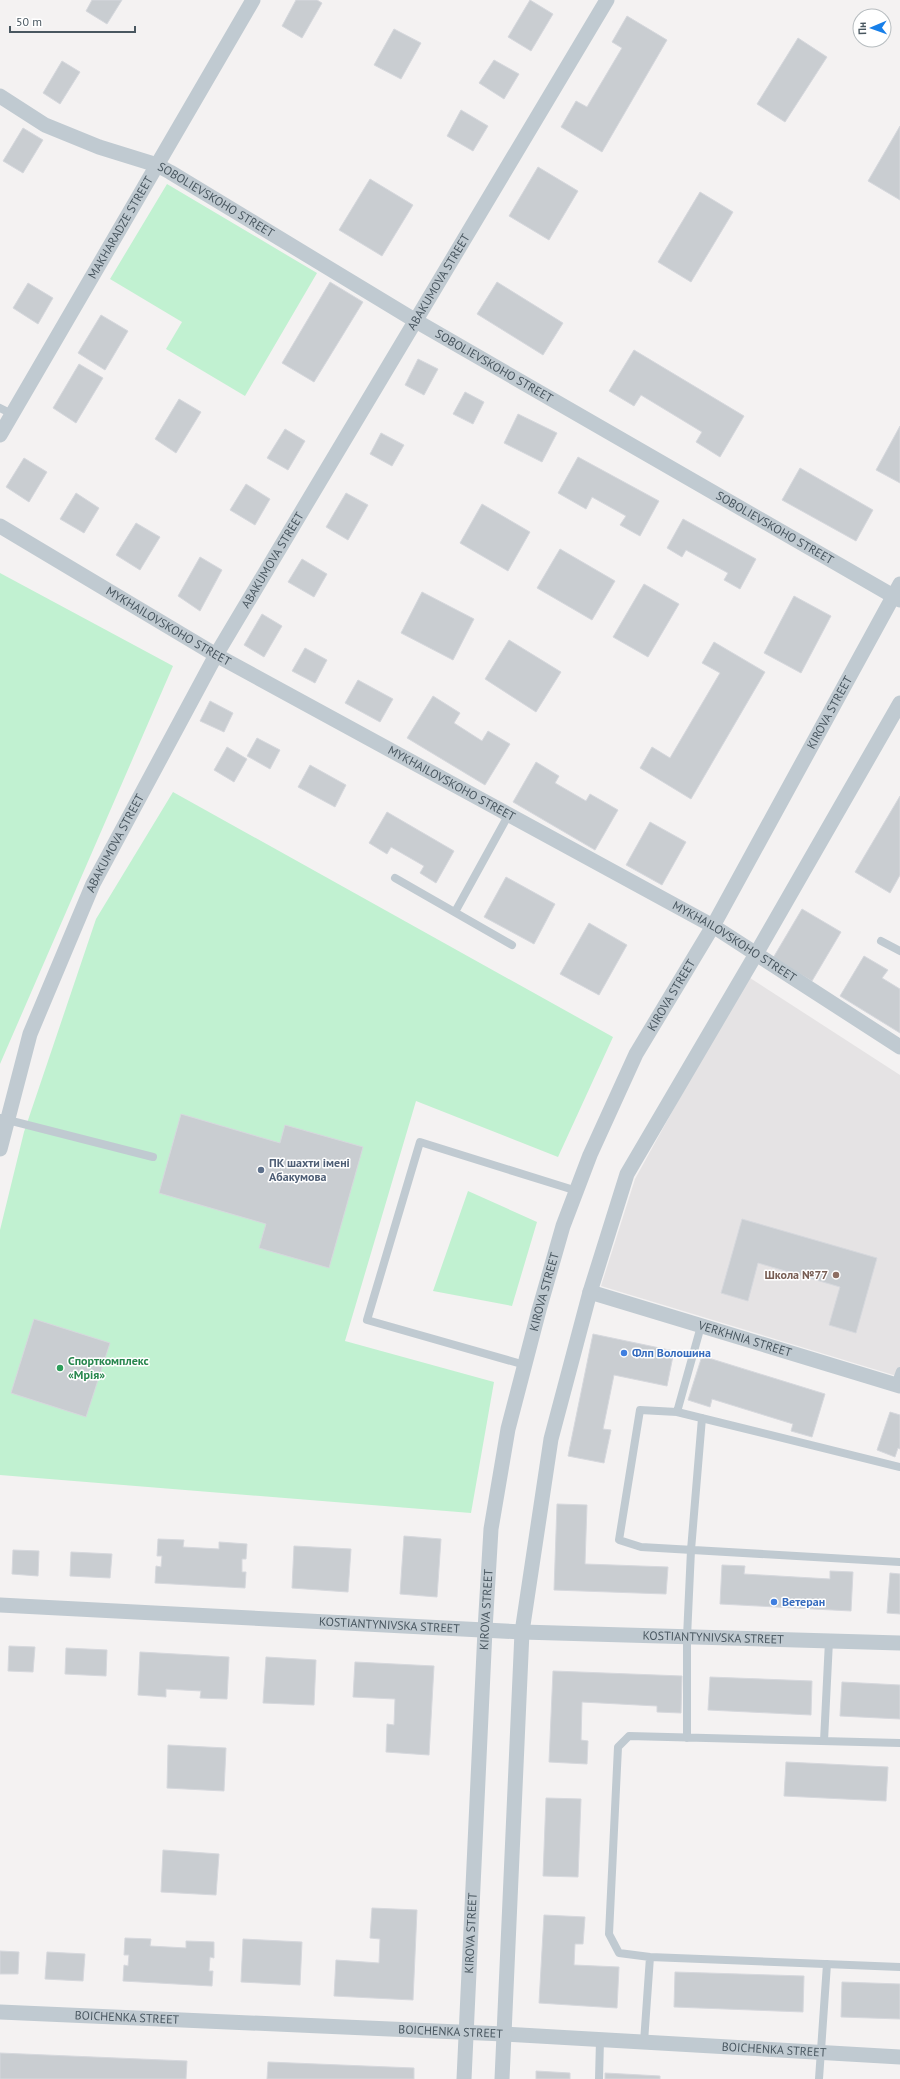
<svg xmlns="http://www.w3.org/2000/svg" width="900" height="2079" font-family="'PT Sans',sans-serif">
<rect width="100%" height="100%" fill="#f4f2f2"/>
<path fill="#e5e3e4" d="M 747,976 L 900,1075 L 900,1377 L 601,1286 L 635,1179 Z"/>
<path fill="#c1f1d1" d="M 167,184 L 317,273 L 245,396 L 166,349 L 182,322 L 110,279 Z
M 0,573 L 173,666 L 0,1064 Z
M 173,792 L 613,1037 L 558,1157 L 416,1101 L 345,1341 L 494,1382 L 471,1513 L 0,1475 L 0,1230 L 24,1132 L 96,919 Z
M 468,1191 L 537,1222 L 512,1306 L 433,1291 Z"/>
<path fill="#c9cdd1" stroke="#d6d8dd" d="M 92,0 L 122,0 L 107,24 L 86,11 Z
M 296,0 L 317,0 L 322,3 L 302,38 L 282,26 Z
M 530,0 L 553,14 L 531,51 L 508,37 Z
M 627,16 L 667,40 L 602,152 L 561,127 L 576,101 L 587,107 L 622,48 L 612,42 Z
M 394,29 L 421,43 L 401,79 L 374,65 Z
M 798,38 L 827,57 L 785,122 L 757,104 Z
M 494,60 L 519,74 L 504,99 L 479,83 Z
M 62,61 L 80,72 L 60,104 L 43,93 Z
M 461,110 L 488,126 L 473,151 L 447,136 Z
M 900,126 L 900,200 L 868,181 Z
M 23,128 L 43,140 L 23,173 L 3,161 Z
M 538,167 L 578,191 L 549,240 L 509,216 Z
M 370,179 L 413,205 L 382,256 L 339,230 Z
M 700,192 L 733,212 L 691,282 L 658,262 Z
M 330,282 L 363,302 L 314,382 L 282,363 Z
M 497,282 L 563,323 L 543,355 L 477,314 Z
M 28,283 L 53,298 L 38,324 L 13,308 Z
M 101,315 L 128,331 L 105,370 L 78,353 Z
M 634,350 L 744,416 L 720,457 L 696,442 L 702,432 L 641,395 L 634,406 L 609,391 Z
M 418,359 L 438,369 L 424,395 L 405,385 Z
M 79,364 L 103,378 L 76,423 L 53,408 Z
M 465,392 L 484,402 L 473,424 L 453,414 Z
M 179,399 L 201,412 L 176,453 L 155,439 Z
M 518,414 L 557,433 L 542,462 L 504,443 Z
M 900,426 L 900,483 L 876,470 Z
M 285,429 L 305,441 L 288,470 L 267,458 Z
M 381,433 L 404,445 L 392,466 L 370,454 Z
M 578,457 L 659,501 L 640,536 L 620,525 L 626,516 L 592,497 L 586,509 L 558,493 Z
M 24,458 L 47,472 L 29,502 L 6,487 Z
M 800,468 L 873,510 L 856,541 L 782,500 Z
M 246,484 L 270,499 L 255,525 L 230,510 Z
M 76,493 L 99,508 L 84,533 L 60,519 Z
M 346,493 L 368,505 L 348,540 L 326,527 Z
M 482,504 L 530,532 L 508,571 L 460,543 Z
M 683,519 L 756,559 L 740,589 L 724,580 L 728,573 L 686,550 L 682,557 L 667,548 Z
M 136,523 L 160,537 L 140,570 L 116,555 Z
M 560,549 L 615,581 L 592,620 L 537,588 Z
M 200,557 L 222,570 L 200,611 L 178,596 Z
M 302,559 L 327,574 L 314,597 L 288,582 Z
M 644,584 L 679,604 L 648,657 L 613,637 Z
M 422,592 L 474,619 L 453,660 L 401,633 Z
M 794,596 L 831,616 L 801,673 L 764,653 Z
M 262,614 L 282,626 L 264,657 L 244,645 Z
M 509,640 L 561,672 L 536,712 L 485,679 Z
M 714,642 L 765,672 L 691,799 L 640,768 L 652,747 L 670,758 L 720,673 L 702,663 Z
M 305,648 L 327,660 L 315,683 L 292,671 Z
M 358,680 L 393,699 L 380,722 L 345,703 Z
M 433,696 L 460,713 L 454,723 L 482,741 L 488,731 L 510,744 L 485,785 L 407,738 Z
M 210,701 L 233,713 L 224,732 L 200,721 Z
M 257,738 L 280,750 L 270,769 L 247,756 Z
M 227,747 L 247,759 L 234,782 L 214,770 Z
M 536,762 L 559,776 L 555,783 L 586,801 L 590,794 L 618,810 L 595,850 L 513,802 Z
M 310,765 L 346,785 L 335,807 L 298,787 Z
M 900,796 L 900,875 L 890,893 L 855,872 Z
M 387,812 L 454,851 L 436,883 L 420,873 L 424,866 L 391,847 L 387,854 L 369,843 Z
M 650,822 L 686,842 L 662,885 L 626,865 Z
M 506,877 L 555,904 L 534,944 L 484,917 Z
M 802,909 L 841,932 L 812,981 L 773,958 Z
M 589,923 L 627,945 L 599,995 L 560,974 Z
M 864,956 L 888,970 L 882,978 L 900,989 L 900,1033 L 840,996 Z
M 181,1114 L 280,1143 L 285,1125 L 363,1147 L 329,1268 L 259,1248 L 266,1224 L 159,1193 Z
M 742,1219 L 877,1258 L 856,1333 L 829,1325 L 840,1287 L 758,1263 L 748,1301 L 721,1293 Z
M 34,1319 L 110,1343 L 86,1417 L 11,1393 Z
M 593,1334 L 674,1351 L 667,1386 L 614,1375 L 603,1429 L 611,1430 L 604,1463 L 568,1456 Z
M 702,1356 L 825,1394 L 812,1437 L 791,1431 L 793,1424 L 712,1399 L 710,1407 L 688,1400 Z
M 890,1412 L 900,1415 L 900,1449 L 898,1448 L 895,1457 L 877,1450 Z
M 557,1504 L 587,1505 L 585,1564 L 668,1567 L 666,1594 L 554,1590 Z
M 404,1536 L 441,1539 L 437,1597 L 400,1594 Z
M 158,1539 L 184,1540 L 183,1547 L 219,1549 L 219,1542 L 247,1544 L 246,1559 L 242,1559 L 242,1572 L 246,1572 L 245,1588 L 155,1583 L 156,1566 L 161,1567 L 162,1556 L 157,1556 Z
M 294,1546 L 351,1549 L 348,1592 L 292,1588 Z
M 13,1550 L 39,1551 L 38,1576 L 12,1574 Z
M 71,1552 L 112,1554 L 110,1578 L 70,1576 Z
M 722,1565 L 745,1566 L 744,1574 L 830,1579 L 830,1571 L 853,1572 L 851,1611 L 720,1604 Z
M 890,1573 L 900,1574 L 900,1614 L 887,1613 Z
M 9,1646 L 35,1647 L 33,1672 L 8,1671 Z
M 66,1648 L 107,1650 L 106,1676 L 65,1674 Z
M 140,1652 L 229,1657 L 227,1699 L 200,1698 L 201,1691 L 166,1689 L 166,1697 L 138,1695 Z
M 266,1657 L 316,1660 L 314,1705 L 263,1703 Z
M 355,1662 L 434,1666 L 429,1755 L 386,1752 L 387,1724 L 394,1725 L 395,1699 L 353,1697 Z
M 553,1671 L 682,1676 L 681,1713 L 657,1712 L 657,1706 L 582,1702 L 581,1740 L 588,1741 L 587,1764 L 549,1762 Z
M 710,1677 L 812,1681 L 811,1715 L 708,1710 Z
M 842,1682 L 900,1685 L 900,1719 L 840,1716 Z
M 168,1745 L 226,1748 L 224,1791 L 167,1788 Z
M 786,1762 L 888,1767 L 886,1801 L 784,1796 Z
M 546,1798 L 581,1799 L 578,1877 L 543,1876 Z
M 163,1850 L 219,1854 L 216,1895 L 161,1892 Z
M 372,1908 L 417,1910 L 413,2000 L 334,1996 L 336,1960 L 379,1963 L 380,1939 L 370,1938 Z
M 544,1915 L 585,1917 L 583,1944 L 575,1944 L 574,1965 L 619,1967 L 617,2008 L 539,2003 Z
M 125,1938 L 151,1939 L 150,1946 L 186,1948 L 186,1941 L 214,1942 L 214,1958 L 210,1957 L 209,1971 L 213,1971 L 212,1986 L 123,1981 L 124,1965 L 128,1966 L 129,1955 L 124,1955 Z
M 243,1939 L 302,1942 L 300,1985 L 241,1982 Z
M 0,1951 L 19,1952 L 18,1974 L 0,1974 Z
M 47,1952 L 85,1954 L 83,1981 L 45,1979 Z
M 675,1972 L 804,1976 L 803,2012 L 674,2007 Z
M 842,1982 L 900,1984 L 900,2019 L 841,2017 Z
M 0,2053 L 187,2061 L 186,2079 L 0,2079 Z
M 268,2062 L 414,2068 L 414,2079 L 267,2079 Z
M 536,2071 L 570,2073 L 570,2079 L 536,2079 Z
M 605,2073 L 660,2076 L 660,2079 L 605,2079 Z"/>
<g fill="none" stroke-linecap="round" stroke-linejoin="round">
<path stroke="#c0cad1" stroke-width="8" d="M 0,408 L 12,414
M 395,878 L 512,945
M 455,912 L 509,814
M 881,941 L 900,951
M 0,1118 L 153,1157
M 525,1365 L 367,1320 L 420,1142 L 577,1191
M 895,1385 L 900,1371
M 677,1412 L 701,1326
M 900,1467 L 677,1412 L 640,1410 L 619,1540 L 641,1547 L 900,1562
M 687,1738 L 687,1637 L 691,1550 L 702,1418
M 824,1741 L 829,1641
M 900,1743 L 629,1736 L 618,1747 L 609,1934 L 619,1953 L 650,1957 L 900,1967
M 644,2042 L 650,1957
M 599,2079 L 600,2040
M 819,2079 L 827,1964"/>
<g stroke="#c0cad1" stroke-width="15">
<path id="s1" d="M 0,96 L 45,125 L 99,147 L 157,165 L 170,172 L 416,321 L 900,600"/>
<path id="s2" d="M 0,435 L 253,0"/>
<path id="s3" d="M 0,526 L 216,655 L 713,926 L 900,1047"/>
<path id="s4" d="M 0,1149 L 30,1034 L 93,884 L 216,655 L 607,0"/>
<path id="s5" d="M 590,1292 L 900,1386"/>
<path id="s6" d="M 0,1605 L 522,1632 L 900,1643"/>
<path id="s7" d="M 0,2012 L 504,2034 L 900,2057"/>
<path id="s8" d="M 464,2079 L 485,1630 L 491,1529 L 508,1429 L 539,1310 L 563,1226 L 590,1155 L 636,1054 L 713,926 L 900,584"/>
<path d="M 502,2079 L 522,1632 L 551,1439 L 590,1292 L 627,1174 L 756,954 L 900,703"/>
</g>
</g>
<circle fill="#5c6f8a" stroke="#fff" stroke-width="1.5" cx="261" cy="1170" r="4"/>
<circle fill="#8d6e63" stroke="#fff" stroke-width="1.5" cx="836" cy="1275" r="4"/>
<g fill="#3f7fe0" stroke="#fff" stroke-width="1.5">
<circle cx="624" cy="1353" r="4"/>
<circle cx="774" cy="1602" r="4"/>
</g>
<circle fill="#2e9e5b" stroke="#fff" stroke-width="1.5" cx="60" cy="1368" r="4"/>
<g text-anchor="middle" stroke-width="3" stroke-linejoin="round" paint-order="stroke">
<g font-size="12" fill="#495760" stroke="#fff">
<text dy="4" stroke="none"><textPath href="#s1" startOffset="241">SOBOLIEVSKOHO STREET</textPath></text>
<text dy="4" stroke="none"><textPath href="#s2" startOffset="240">MAKHARADZE STREET</textPath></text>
<text dy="4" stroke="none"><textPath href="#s4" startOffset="976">ABAKUMOVA STREET</textPath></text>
<text dy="4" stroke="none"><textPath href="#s1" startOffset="565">SOBOLIEVSKOHO STREET</textPath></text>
<text dy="4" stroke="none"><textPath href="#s1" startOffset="889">SOBOLIEVSKOHO STREET</textPath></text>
<text dy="4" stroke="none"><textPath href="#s4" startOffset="652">ABAKUMOVA STREET</textPath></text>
<text dy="4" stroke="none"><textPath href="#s3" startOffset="196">MYKHAILOVSKOHO STREET</textPath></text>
<text dy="4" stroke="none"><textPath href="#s8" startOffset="1442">KIROVA STREET</textPath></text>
<text dy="4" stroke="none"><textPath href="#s3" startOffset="520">MYKHAILOVSKOHO STREET</textPath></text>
<text dy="4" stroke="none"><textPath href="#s4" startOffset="328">ABAKUMOVA STREET</textPath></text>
<text dy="4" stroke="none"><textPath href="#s3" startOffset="844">MYKHAILOVSKOHO STREET</textPath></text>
<text dy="4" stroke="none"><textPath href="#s8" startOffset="1118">KIROVA STREET</textPath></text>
<text dy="4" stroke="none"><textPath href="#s8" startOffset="794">KIROVA STREET</textPath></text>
<text dy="4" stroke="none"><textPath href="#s5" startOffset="162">VERKHNIA STREET</textPath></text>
<text dy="4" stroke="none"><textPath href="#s8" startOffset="470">KIROVA STREET</textPath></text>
<text dy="4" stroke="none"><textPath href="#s6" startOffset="390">KOSTIANTYNIVSKA STREET</textPath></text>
<text dy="4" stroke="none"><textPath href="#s6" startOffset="714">KOSTIANTYNIVSKA STREET</textPath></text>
<text dy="4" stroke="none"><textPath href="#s8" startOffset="146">KIROVA STREET</textPath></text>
<text dy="4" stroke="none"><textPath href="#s7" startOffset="127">BOICHENKA STREET</textPath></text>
<text dy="4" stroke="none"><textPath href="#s7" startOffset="451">BOICHENKA STREET</textPath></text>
<text dy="4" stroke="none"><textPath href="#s7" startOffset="775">BOICHENKA STREET</textPath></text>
</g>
<g font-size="12" font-weight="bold" fill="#4e5e75" stroke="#fff" text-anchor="start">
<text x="269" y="1167">ПК шахти імені<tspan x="269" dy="14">Абакумова</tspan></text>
</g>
<g font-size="12" font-weight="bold" fill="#785e54" stroke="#fff" text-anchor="end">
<text x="828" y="1279">Школа №77</text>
</g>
<g font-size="12" font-weight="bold" fill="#366cbe" stroke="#fff" text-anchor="start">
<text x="632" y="1357">Флп Волошина</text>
<text x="782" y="1606">Ветеран</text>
</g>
<g font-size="12" font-weight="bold" fill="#27864d" stroke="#fff" text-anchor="start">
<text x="68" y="1365">Спорткомплекс<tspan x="68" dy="14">«Мрія»</tspan></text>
</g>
</g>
<g transform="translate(872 28) rotate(268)"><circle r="19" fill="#ffffff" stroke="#b6bcbf"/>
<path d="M0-3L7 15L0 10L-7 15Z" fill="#177fe9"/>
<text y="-6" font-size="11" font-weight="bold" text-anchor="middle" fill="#495760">Пн</text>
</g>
<path d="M10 26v6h125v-6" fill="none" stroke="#495760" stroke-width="2"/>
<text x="16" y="26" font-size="12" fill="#495760" stroke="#ffffff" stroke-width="3" paint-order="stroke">50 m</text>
</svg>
